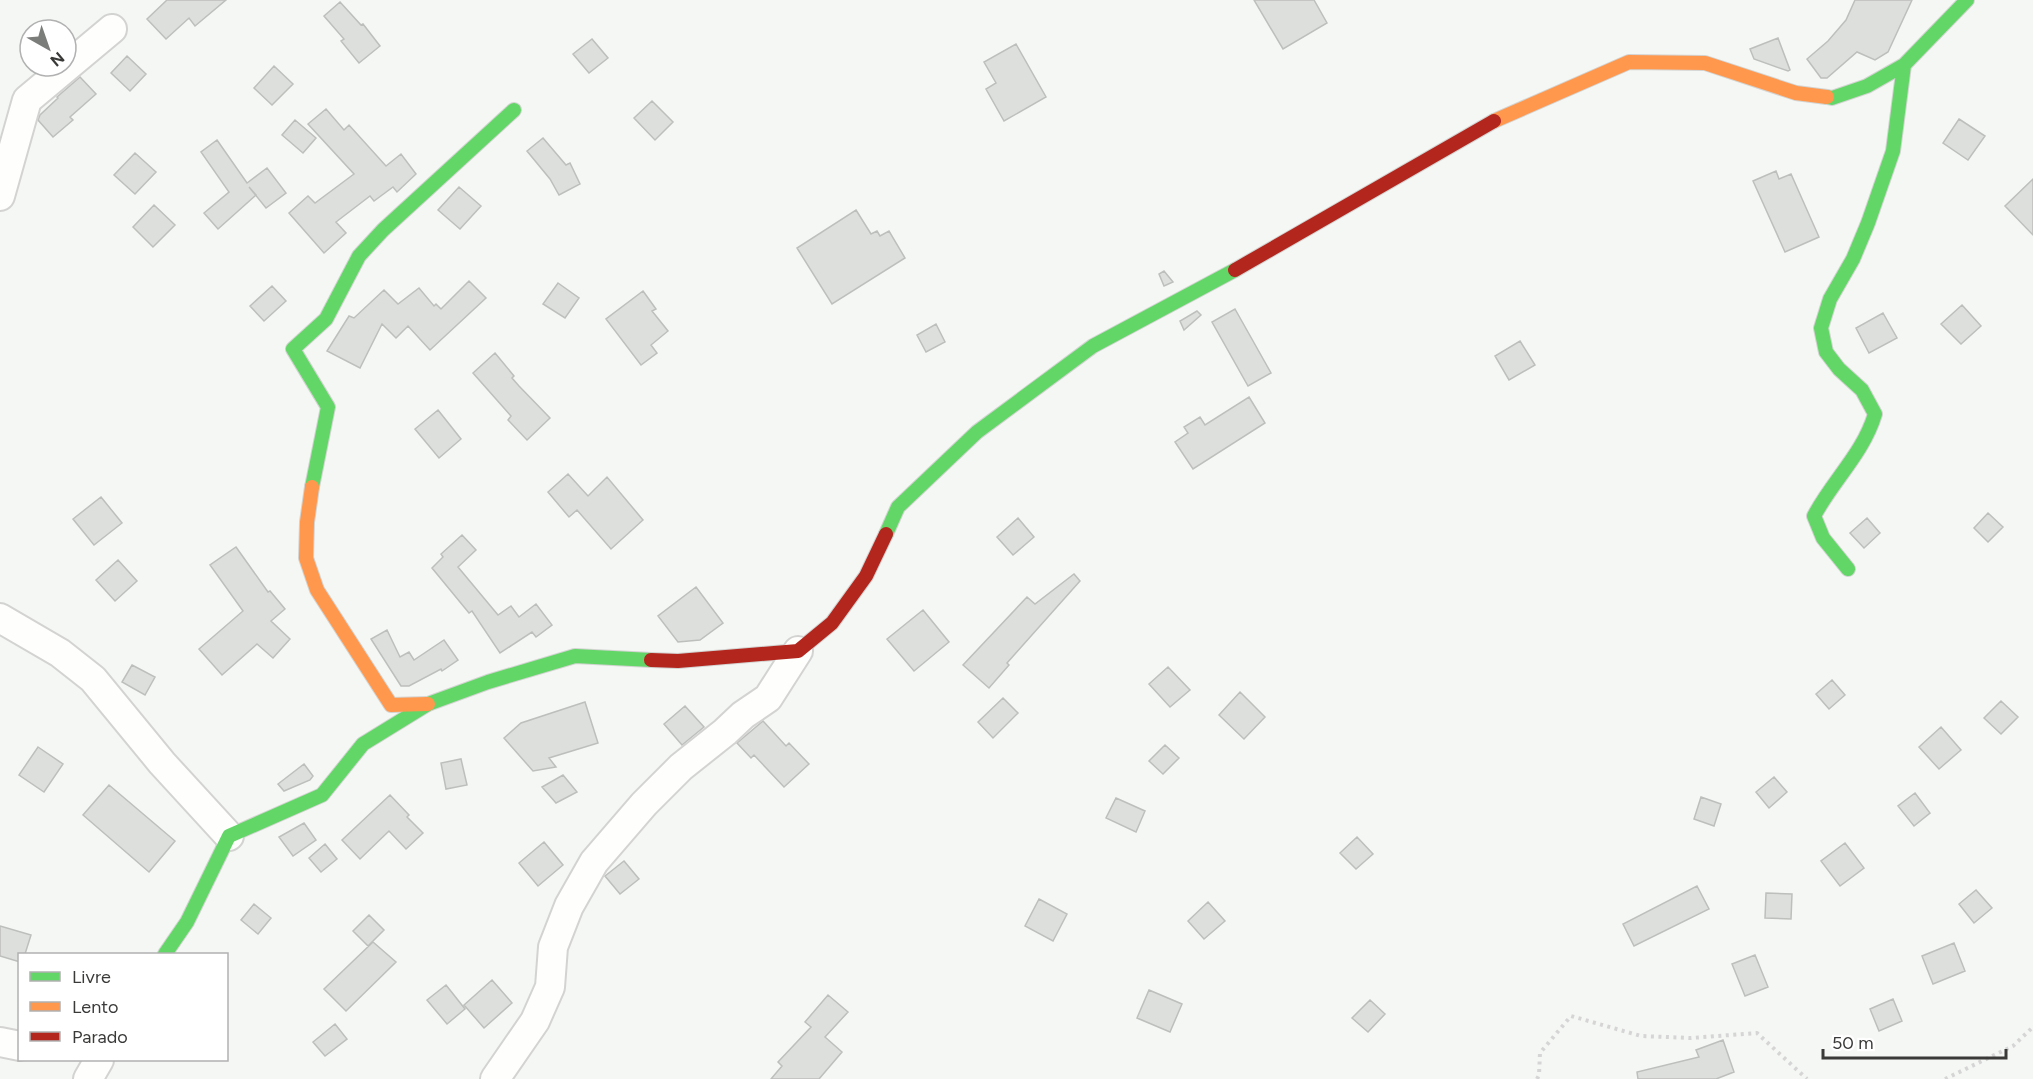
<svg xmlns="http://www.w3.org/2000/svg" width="2033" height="1079" font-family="Figtree,sans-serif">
<rect width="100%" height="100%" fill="#f5f7f4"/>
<path fill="#dddfdc" stroke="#bdbfbc" stroke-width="1.5" d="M 167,0 L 226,0 L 195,26 L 189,18 L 166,39 L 147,19 Z
M 1254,0 L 1314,0 L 1327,23 L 1283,49 Z
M 1855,0 L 1912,0 L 1888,52 L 1875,60 L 1857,52 L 1827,78 L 1821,78 L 1807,59 L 1828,41 L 1846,20 Z
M 340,2 L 361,25 L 363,24 L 380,46 L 359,63 L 341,41 L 344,39 L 324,16 Z
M 1778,38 L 1790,70 L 1788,71 L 1754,59 L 1750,49 Z
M 592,39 L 608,58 L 589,73 L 573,54 Z
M 1016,44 L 1046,97 L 1004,121 L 986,89 L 996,83 L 984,62 Z
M 127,56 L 146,74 L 130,91 L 111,73 Z
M 274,66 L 293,84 L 272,105 L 254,88 Z
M 80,77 L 96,94 L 70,117 L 73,120 L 53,137 L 38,120 L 40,115 L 58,98 L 57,97 Z
M 652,101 L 673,122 L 655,140 L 634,118 Z
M 326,109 L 344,130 L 349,125 L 386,166 L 401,154 L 416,174 L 397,192 L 393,187 L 374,201 L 370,196 L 336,222 L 346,233 L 324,253 L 289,213 L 308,196 L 315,203 L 354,174 L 308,124 Z
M 1959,119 L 1985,136 L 1968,160 L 1943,143 Z
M 295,120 L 316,138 L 303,153 L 282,135 Z
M 543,138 L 566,165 L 570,163 L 580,184 L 559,195 L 550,179 L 527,151 Z
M 217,140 L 247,183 L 267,168 L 286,193 L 266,208 L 249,187 L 256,195 L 218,229 L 204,213 L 229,192 L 201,152 Z
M 135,153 L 156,172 L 135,194 L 114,175 Z
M 1776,171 L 1779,179 L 1791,174 L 1819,237 L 1785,252 L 1753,181 Z
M 2033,179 L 2033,235 L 2005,206 Z
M 459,187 L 481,206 L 460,229 L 438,210 Z
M 154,205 L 175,225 L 153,247 L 133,227 Z
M 856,210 L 871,234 L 877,231 L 880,236 L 889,231 L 905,258 L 832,304 L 797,248 Z
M 1164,271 L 1173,282 L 1164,286 L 1159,274 Z
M 469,281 L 486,298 L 430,350 L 408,326 L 396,338 L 382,324 L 360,368 L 327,351 L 349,316 L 354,318 L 384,290 L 398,304 L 419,288 L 434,306 L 436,304 L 441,309 Z
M 558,283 L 579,298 L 565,318 L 543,304 Z
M 272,286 L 286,301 L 264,321 L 250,306 Z
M 643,291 L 656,309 L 652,311 L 668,331 L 651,345 L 657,353 L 641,365 L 606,319 Z
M 1962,305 L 1981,326 L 1961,344 L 1941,324 Z
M 1235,309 L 1271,373 L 1248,386 L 1212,322 Z
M 1197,311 L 1201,315 L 1184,330 L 1180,321 Z
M 1883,313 L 1897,338 L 1869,353 L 1856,328 Z
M 936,324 L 945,342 L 926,352 L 917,335 Z
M 1520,341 L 1535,365 L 1509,380 L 1495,356 Z
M 495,353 L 514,376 L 512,378 L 519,386 L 550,418 L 527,440 L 508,420 L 511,416 L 473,373 Z
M 1249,397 L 1265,423 L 1193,469 L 1175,442 L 1188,433 L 1184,427 L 1200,417 L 1205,425 Z
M 438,410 L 461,439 L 439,458 L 415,429 Z
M 568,474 L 588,496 L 607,477 L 643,520 L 611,549 L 577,510 L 569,517 L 548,492 Z
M 101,497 L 122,523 L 94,545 L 73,519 Z
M 1988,513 L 2003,527 L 1988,542 L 1974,528 Z
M 1018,518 L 1034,537 L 1013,555 L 997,537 Z
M 1867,518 L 1880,533 L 1864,548 L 1850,533 Z
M 462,535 L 476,550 L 458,567 L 498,615 L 511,606 L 519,617 L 536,604 L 552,625 L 536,637 L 532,632 L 500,653 L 472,611 L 469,613 L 432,568 L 443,557 L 441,554 Z
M 236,547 L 268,592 L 270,591 L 285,609 L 271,621 L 290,639 L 273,658 L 257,644 L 222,675 L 199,649 L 243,611 L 210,565 Z
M 118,560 L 137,581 L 115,601 L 96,580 Z
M 1074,574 L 1080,581 L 1007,663 L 1009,665 L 989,688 L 963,665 L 1027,597 L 1035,604 Z
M 696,587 L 723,623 L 700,640 L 678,642 L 658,616 Z
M 923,610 L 949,642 L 914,671 L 887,639 Z
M 387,630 L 400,657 L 409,652 L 414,660 L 444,640 L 458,660 L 442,671 L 441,669 L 409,686 L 401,686 L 371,639 Z
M 132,665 L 155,677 L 145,695 L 122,682 Z
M 1168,667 L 1190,690 L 1170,707 L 1149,684 Z
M 1832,680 L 1845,695 L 1829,709 L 1816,694 Z
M 1240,692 L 1265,717 L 1244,739 L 1219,715 Z
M 1003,698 L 1018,713 L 993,738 L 978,722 Z
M 2001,701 L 2018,717 L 2001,734 L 1984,718 Z
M 585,702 L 598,743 L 549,758 L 556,767 L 533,771 L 504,738 L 521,723 Z
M 685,706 L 704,727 L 682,745 L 664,724 Z
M 763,721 L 786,746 L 789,743 L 809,764 L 784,787 L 754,755 L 751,758 L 737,743 Z
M 1941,727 L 1961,750 L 1939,769 L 1919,747 Z
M 1165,745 L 1179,758 L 1163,774 L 1149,761 Z
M 38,747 L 63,764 L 44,792 L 19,775 Z
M 461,759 L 467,785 L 446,789 L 441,763 Z
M 304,764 L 313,776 L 310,780 L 284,791 L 278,784 Z
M 563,775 L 577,792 L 556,803 L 542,787 Z
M 1774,777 L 1787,792 L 1769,808 L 1756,792 Z
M 109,785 L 175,841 L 149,872 L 83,815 Z
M 1915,793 L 1930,813 L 1914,826 L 1898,806 Z
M 390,795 L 409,815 L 407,817 L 423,833 L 406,849 L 389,831 L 360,859 L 342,840 Z
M 1701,797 L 1721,804 L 1714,826 L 1694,819 Z
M 1116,798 L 1145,811 L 1136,832 L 1106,818 Z
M 304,823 L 316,840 L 293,856 L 279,837 Z
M 1357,837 L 1373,854 L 1356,869 L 1340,853 Z
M 544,842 L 563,865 L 538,886 L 519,863 Z
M 1845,843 L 1864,868 L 1840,886 L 1821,861 Z
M 325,844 L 337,859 L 321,872 L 309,858 Z
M 624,861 L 639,879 L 620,894 L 605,876 Z
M 1697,886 L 1709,909 L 1634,946 L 1623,924 Z
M 1976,890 L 1992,908 L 1974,923 L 1959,904 Z
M 1766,893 L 1792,894 L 1791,919 L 1765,918 Z
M 1039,899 L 1067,914 L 1053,941 L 1025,926 Z
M 1208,902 L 1225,921 L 1204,939 L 1188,921 Z
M 254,904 L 271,918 L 258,934 L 241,920 Z
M 369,915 L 384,930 L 368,946 L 353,931 Z
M 0,926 L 31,935 L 25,954 L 20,954 L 20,962 L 0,956 Z
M 373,942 L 396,962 L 346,1011 L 324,989 Z
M 1954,943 L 1965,971 L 1933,984 L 1922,956 Z
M 1755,955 L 1768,987 L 1745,996 L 1732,964 Z
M 492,980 L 512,1003 L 484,1028 L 464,1005 Z
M 446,985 L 465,1009 L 447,1024 L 427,1000 Z
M 1149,990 L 1182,1004 L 1170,1032 L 1137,1018 Z
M 828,995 L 848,1012 L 825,1037 L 842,1052 L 819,1079 L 771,1079 L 782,1066 L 778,1062 L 811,1027 L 805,1022 Z
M 1893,999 L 1902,1021 L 1879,1031 L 1870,1009 Z
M 1370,1000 L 1385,1014 L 1368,1032 L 1352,1018 Z
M 335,1024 L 347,1039 L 325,1056 L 313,1042 Z
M 1723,1040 L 1734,1072 L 1716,1079 L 1638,1079 L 1637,1072 L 1699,1057 L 1696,1050 Z"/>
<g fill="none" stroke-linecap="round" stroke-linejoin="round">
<g stroke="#d3d4d2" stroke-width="32">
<path id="street" d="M 0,196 L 27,100 L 112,29
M 0,618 L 60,653 L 93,679 L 162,763 L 229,836
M 0,1042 L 20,1046
M 88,1079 L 99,1060
M 495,1079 L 535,1021 L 550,987 L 553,947 L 569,906 L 594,862 L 644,804 L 681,767 L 725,732 L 743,715 L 768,698 L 798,651"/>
</g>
<g stroke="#d3d4d2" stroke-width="16">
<path id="fast" d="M 1827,97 L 1832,98 L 1867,86 L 1904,65 L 1967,0
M 312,487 L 328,407 L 293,349 L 326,319 L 359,256 L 383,230 L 514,110
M 886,534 L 898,507 L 977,432 L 1093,346 L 1235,270
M 1848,569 L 1823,538 L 1814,516 C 1833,480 1863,454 1875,414 L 1862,390 L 1839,369 L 1826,352 L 1821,328 L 1830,299 L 1853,259 L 1868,223 L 1893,151 L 1904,65
M 165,954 L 187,922 L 229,836 L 322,795 L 363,744 L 428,704 L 488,682 L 575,656 L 651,660"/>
</g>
<g stroke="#d3d4d2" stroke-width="16">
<path id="slow" d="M 1494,121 L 1629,62 L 1705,63 L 1796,93 L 1827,97
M 312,487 L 307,522 L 306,558 L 317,590 L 391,705 L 428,704"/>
</g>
<g stroke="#d3d4d2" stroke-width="16">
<path id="jam" d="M 1235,270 L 1494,121
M 651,660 L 678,661 L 798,651 L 832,623 L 866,576 L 886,534"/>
</g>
<path stroke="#d5d5d5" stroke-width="4" stroke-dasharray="3 4.5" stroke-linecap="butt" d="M 1537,1079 L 1539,1075 L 1540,1053 L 1571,1016 L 1641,1036 L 1691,1038 L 1757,1033 L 1807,1079
M 1945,1079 L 2013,1046 L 2033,1027"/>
<use href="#street" stroke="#fefefd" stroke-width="28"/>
<use href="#fast" stroke="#63d668" stroke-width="14"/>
<use href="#slow" stroke="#ff974d" stroke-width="14"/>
<use href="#jam" stroke="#b3261e" stroke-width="14"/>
</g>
<rect x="18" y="953" width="210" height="108" fill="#ffffff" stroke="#b0b1b0" stroke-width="1.5"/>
<rect x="30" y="972" width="30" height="9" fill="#63d668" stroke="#b0b1b0" stroke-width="1.5"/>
<text x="72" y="983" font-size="18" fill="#3a3b39">Livre</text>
<rect x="30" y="1002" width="30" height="9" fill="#ff974d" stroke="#b0b1b0" stroke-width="1.5"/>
<text x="72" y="1013" font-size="18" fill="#3a3b39">Lento</text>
<rect x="30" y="1032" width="30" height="9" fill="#b3261e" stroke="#b0b1b0" stroke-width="1.5"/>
<text x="72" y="1043" font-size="18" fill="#3a3b39">Parado</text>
<g transform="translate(48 48) rotate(140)"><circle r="28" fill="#ffffff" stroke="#b0b1b0" stroke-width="1.5"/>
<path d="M0-4.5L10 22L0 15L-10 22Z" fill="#7b7d7a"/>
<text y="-9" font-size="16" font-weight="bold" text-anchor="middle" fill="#3a3b39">N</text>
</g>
<path d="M1823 1049v9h183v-9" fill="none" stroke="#3a3b39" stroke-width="3"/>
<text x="1832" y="1049" font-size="18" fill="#3a3b39" stroke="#ffffff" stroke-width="4.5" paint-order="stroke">50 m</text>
</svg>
